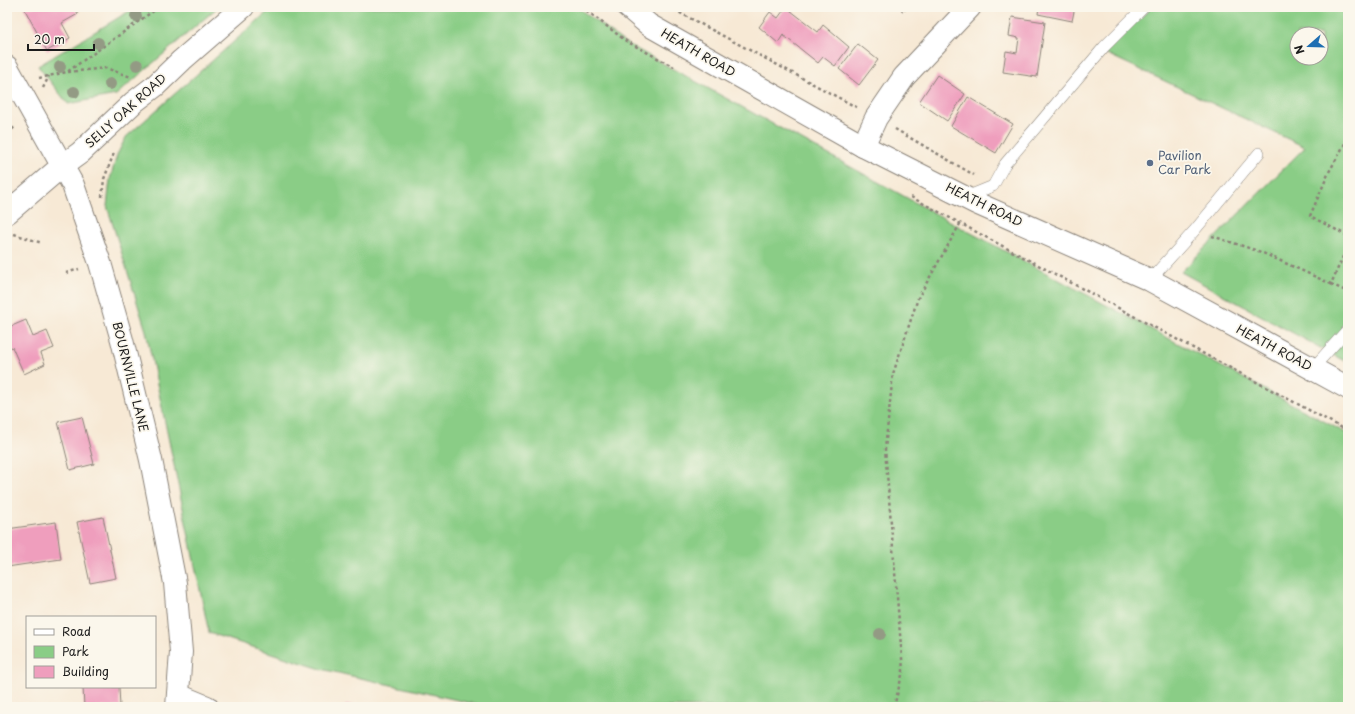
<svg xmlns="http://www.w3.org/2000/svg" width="1355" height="714" font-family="'Playpen Sans',sans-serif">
<rect width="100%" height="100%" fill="#fbf7ec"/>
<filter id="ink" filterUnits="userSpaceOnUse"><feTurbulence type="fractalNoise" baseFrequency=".025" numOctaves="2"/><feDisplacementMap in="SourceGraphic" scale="8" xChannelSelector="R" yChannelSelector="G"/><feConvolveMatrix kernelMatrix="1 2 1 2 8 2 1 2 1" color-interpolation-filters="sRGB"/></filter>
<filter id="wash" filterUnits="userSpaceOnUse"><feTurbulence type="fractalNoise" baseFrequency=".012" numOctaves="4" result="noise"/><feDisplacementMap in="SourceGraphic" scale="16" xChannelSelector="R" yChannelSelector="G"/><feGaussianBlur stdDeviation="0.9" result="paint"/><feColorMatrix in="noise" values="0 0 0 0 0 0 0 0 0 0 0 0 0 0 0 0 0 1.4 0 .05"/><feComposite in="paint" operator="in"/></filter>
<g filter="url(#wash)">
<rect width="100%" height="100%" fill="#f7e9d5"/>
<path fill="#8acd86" stroke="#537451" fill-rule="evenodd" d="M 136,7 L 218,7 L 116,95 L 68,104 L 38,66 Z
M 273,7 L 577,7 L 624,42 L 958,226 L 1348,434 L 1348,707 L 488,707 L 321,669 L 209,633 L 146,331 L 107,206 L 110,179 L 117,155 L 126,137 Z
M 1142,7 L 1348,7 L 1348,363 L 1181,272 L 1305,147 L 1105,53 ZM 1297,34 L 1321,34 L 1321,58 L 1297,58 Z"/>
<g id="blocks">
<path fill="#ef9ebd" d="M 25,7 L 74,7 L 78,14 L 62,23 L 70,38 L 47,51 L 24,8 Z
M 786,7 L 818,32 L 823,25 L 849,47 L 835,66 L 823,57 L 818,63 L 783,35 L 778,43 L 759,27 L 770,12 L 778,18 Z
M 901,7 L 914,7 L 902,11 Z
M 1039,7 L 1075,7 L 1072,21 L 1038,14 Z
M 1012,17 L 1045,22 L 1037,77 L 1003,72 L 1006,51 L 1017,53 L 1019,38 L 1009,36 Z
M 858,44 L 878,60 L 859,85 L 839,69 Z
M 937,75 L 965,94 L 947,121 L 919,102 Z
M 968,97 L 1013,124 L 996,153 L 951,126 Z
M 26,320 L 33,337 L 47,331 L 54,348 L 41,353 L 45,364 L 24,374 L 12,347 L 7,349 L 7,328 Z
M 82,417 L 94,464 L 70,470 L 58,422 Z
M 103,517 L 116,578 L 90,583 L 77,522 Z
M 56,522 L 61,559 L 7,567 L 7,529 Z
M 83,687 L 119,687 L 120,707 L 84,707 Z
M 346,704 L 358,706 L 358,707 L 345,707 Z"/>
</g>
</g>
<g filter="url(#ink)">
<use href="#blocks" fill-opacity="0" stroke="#8a8278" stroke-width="1"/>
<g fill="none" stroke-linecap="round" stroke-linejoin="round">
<g stroke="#8a8278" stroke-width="12">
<path id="lane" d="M 966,197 L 993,186 L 1005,164 L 1104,47 L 1144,7
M 1150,280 L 1194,231 L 1259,153
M 1313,368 L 1348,329"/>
</g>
<g stroke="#8a8278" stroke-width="24">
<path id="street" d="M 863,146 L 876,118 L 904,77 L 970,7
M 178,695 L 207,707"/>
</g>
<g stroke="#8a8278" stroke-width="24">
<path id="secondary" d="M 628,7 L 649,25 L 863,146 L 976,203 L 1150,280 L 1348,388
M 7,67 L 73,185 L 100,263 L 122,340 L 151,460 L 175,583 L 181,652 L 177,707
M 7,213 L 62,166 L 80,153 L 134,102 L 155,86 L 182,60 L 243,7"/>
</g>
<path stroke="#8a8278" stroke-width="2.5" stroke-dasharray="3 3" stroke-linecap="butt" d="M 582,7 L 626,41 L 674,67
M 669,7 L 858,108
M 68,72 L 106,68 L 131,77
M 39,78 L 67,72 L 159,7
M 43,88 L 49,76
M 895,129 L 974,175
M 7,133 L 15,127
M 1348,138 L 1329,172 L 1310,216 L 1348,236
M 102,197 L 104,179 L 114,153
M 911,197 L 1348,431
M 14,234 L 42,243
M 1212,236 L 1261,252 L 1331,284 L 1348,245
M 66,273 L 79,269
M 1331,284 L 1348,292
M 894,707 L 903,671 L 885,449 L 893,374 L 918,298 L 960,224"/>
<use href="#lane" stroke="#fff" stroke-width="11"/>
<use href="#street" stroke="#fff" stroke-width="22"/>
<use href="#secondary" stroke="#fff" stroke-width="22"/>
</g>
<g fill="#939a84">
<circle cx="136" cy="16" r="6"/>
<circle cx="98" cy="43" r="6"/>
<circle cx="137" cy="65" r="6"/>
<circle cx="60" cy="67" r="6"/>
<circle cx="110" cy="84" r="6"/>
<circle cx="74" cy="92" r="6"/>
<circle cx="880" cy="634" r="6"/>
</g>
</g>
<circle fill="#5c6f8a" stroke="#fbf7ec" stroke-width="1.5" cx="1150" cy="163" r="4"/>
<g text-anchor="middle" stroke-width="3.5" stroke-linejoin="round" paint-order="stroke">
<g font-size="12" fill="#1c1c1c" stroke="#fbf7ec">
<text transform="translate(698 53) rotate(30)" y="4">HEATH ROAD</text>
<text transform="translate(126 111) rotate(-42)" y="4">SELLY OAK ROAD</text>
<text transform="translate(984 205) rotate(26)" y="4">HEATH ROAD</text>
<text transform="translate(1274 348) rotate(28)" y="4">HEATH ROAD</text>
<text transform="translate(130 377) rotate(76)" y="4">BOURNVILLE LANE</text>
</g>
<g font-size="12" fill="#4e5e75" stroke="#fbf7ec" text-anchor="start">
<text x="1158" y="160">Pavilion<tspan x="1158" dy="14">Car Park</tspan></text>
</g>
</g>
<rect width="1355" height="714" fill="none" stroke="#fbf7ec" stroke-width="24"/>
<rect x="26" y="616" width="130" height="72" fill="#fbf7ec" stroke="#a29f99"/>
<rect x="34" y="629" width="20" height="6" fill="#ffffff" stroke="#a29f99"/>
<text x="62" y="636" font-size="12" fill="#1c1c1c">Road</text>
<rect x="34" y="646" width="20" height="12" fill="#8acd86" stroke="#a29f99"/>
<text x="62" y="656" font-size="12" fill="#1c1c1c">Park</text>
<rect x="34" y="666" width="20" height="12" fill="#ef9ebd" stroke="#a29f99"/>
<text x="62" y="676" font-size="12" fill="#1c1c1c">Building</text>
<g transform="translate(1309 46) rotate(250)"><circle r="19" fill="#fbf7ec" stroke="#a29f99"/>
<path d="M0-3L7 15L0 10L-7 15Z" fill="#1f6fb2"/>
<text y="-6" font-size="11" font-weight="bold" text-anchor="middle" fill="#1c1c1c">N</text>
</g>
<path d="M28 44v6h66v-6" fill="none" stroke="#1c1c1c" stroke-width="2"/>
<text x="34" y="44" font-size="12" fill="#1c1c1c" stroke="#fbf7ec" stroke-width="3" paint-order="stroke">20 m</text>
</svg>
